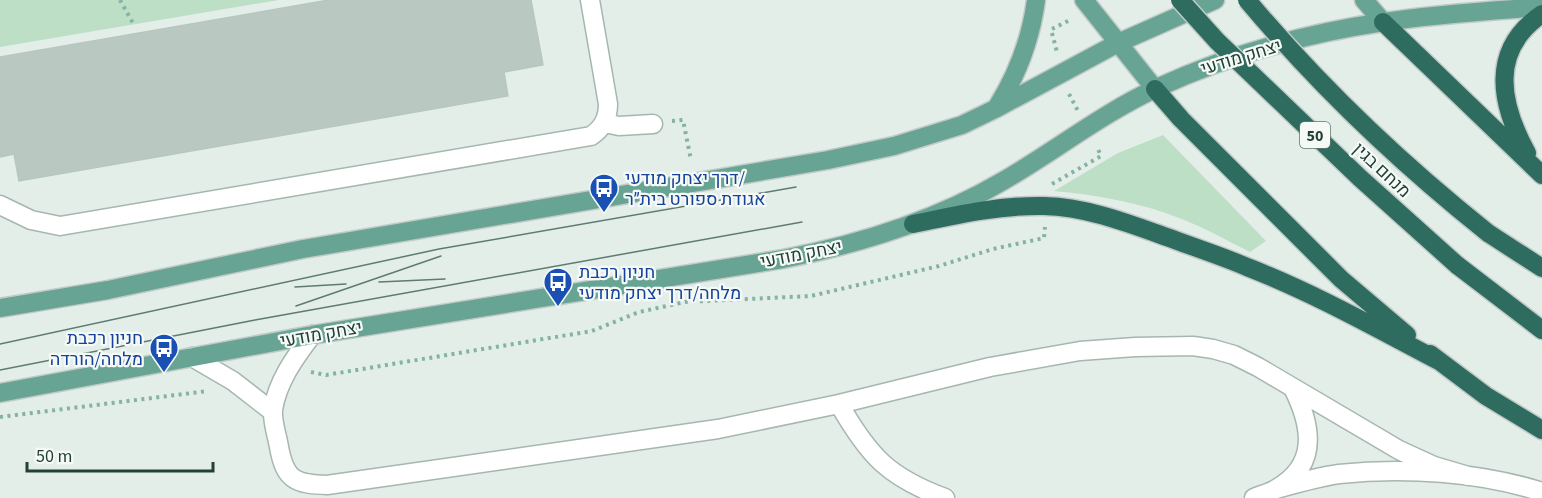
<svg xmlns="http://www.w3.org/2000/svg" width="1542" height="498" font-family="'Source Sans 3',Heebo,sans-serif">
<rect width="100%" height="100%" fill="#e4eee9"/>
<path fill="#bddfc6" d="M 0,0 L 279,0 L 0,47 Z
M 1163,135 L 1266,241 L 1250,252 C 1228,241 1207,229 1184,220 C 1143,203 1098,195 1054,191 L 1118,153 Z"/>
<path fill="#b9c9c2" stroke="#b6c7c0" stroke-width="1.5" d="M 329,0 L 531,0 L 543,65 L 504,72 L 508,96 L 19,181 L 14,154 L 0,157 L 0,57 Z"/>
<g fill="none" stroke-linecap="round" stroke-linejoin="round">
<g stroke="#a6b6b0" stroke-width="21">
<path id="minor" d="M 604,123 L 619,126 L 653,124
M 0,205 L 31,220 L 60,226 L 591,136 C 603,128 608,118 608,104 L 590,0
M 312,335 C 295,357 277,382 273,410 C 272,421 277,435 279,447 C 285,480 295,484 327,485 L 718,429 L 839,404 L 990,367 L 1080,351 L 1135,347 L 1193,346 L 1213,349 L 1234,355 L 1258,367 L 1399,450 L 1434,466 L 1468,476
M 192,357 L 233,381 L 273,412
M 839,404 C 869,456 888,477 945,498
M 1276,489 C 1297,483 1318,477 1339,474 C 1404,467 1480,472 1542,492
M 1254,498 C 1261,495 1269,493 1276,489 C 1319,465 1312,426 1293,388"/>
</g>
<g stroke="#c1cac7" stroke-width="21">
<path id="major" d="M 1084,0 L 1155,89
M 1364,0 L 1383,22
M 997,107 C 1017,75 1031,38 1036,0
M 0,308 L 108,290 L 303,249 L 828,160 L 894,146 L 962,125 L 995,109 L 1118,43 L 1215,0
M 0,393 L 312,335 L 783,259 C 860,244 935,221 1003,181 C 1055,151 1104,112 1159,87 C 1229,55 1308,33 1384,22 C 1436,14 1489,11 1542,7"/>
</g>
<g stroke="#c1cac7" stroke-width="21">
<path id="highway" d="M 1383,22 L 1542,175
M 1155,89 L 1181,119 L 1341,279 L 1407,335
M 1527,153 C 1500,104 1489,50 1542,14
M 913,224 C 956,215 1000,205 1044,206 C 1089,207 1133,225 1175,240 C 1199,249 1224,257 1247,267 C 1314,293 1376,328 1439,361
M 1488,233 L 1542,268
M 1457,265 L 1542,330
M 1430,354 L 1486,396 L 1542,430"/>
</g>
<path stroke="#84b2a3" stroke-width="4" stroke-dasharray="3 4.5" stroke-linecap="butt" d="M 120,0 L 134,25
M 1052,29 L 1072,19
M 1052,33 L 1057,52
M 1069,94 L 1078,111
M 672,121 L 683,120 L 691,160
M 1052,184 L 1101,156 L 1097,147
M 311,372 L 326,375 L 592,331 L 639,312 L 685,302 L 811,296 L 939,266 L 993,249 L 1044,238 L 1045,227
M 0,417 L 208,391"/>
<use href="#minor" stroke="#fff" stroke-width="18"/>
<use href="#major" stroke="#68a494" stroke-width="18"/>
<use href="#highway" stroke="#2e6c60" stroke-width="18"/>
<path stroke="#5e7b73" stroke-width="1.5" d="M 379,282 L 445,279
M 295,287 L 346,284
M 296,306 L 441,256
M 0,344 L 439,249 L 796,187
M 0,370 L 255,320 L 802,222"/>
<g stroke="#c1cac7" stroke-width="21" stroke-linecap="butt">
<path id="highway-bridge" d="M 1180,0 L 1217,41 L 1360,178 L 1457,265
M 1247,0 C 1320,87 1400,163 1488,233"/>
</g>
<use href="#highway-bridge" stroke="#2e6c60" stroke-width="18"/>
</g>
<defs>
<g id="bus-pin" transform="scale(1.5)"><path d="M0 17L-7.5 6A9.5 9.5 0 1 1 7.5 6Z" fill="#1a4fb4" stroke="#f5faf7"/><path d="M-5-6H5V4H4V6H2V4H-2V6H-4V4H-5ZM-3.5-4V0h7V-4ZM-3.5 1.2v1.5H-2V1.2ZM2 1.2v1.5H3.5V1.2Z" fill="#fff"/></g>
</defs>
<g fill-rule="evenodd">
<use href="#bus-pin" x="604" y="188"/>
<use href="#bus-pin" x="558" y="282"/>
<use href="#bus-pin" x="164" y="348"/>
</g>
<g text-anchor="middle" stroke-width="4.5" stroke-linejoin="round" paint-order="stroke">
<rect fill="#f5faf7" stroke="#627871" stroke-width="1.5" x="1300" y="122" width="30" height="26" rx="4.5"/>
<g font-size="16" font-weight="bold" fill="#234038">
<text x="1315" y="141">50</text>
</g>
<g font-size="18" fill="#234038" stroke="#f5faf7">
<text transform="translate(1241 57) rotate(-17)" y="6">יצחק מודעי</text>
<text transform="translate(1382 170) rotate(43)" y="6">מנחם בגין</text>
<text transform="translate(801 254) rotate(-11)" y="6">יצחק מודעי</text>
<text transform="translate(321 334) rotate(-10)" y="6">יצחק מודעי</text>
</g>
<g font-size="18" fill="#164399" stroke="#f5faf7" text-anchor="start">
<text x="625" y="184">דרך יצחק מודעי/<tspan x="625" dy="21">אגודת ספורט בית״ר</tspan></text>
<text x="579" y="278">חניון רכבת<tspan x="579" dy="21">מלחה/דרך יצחק מודעי</tspan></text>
<text x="143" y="344" text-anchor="end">חניון רכבת<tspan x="143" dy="21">מלחה/הורדה</tspan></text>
</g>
</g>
<path d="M27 462v9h186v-9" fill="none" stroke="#234038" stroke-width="3"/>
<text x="36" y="462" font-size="18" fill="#234038" stroke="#f5faf7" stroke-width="4.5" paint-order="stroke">50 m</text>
</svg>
